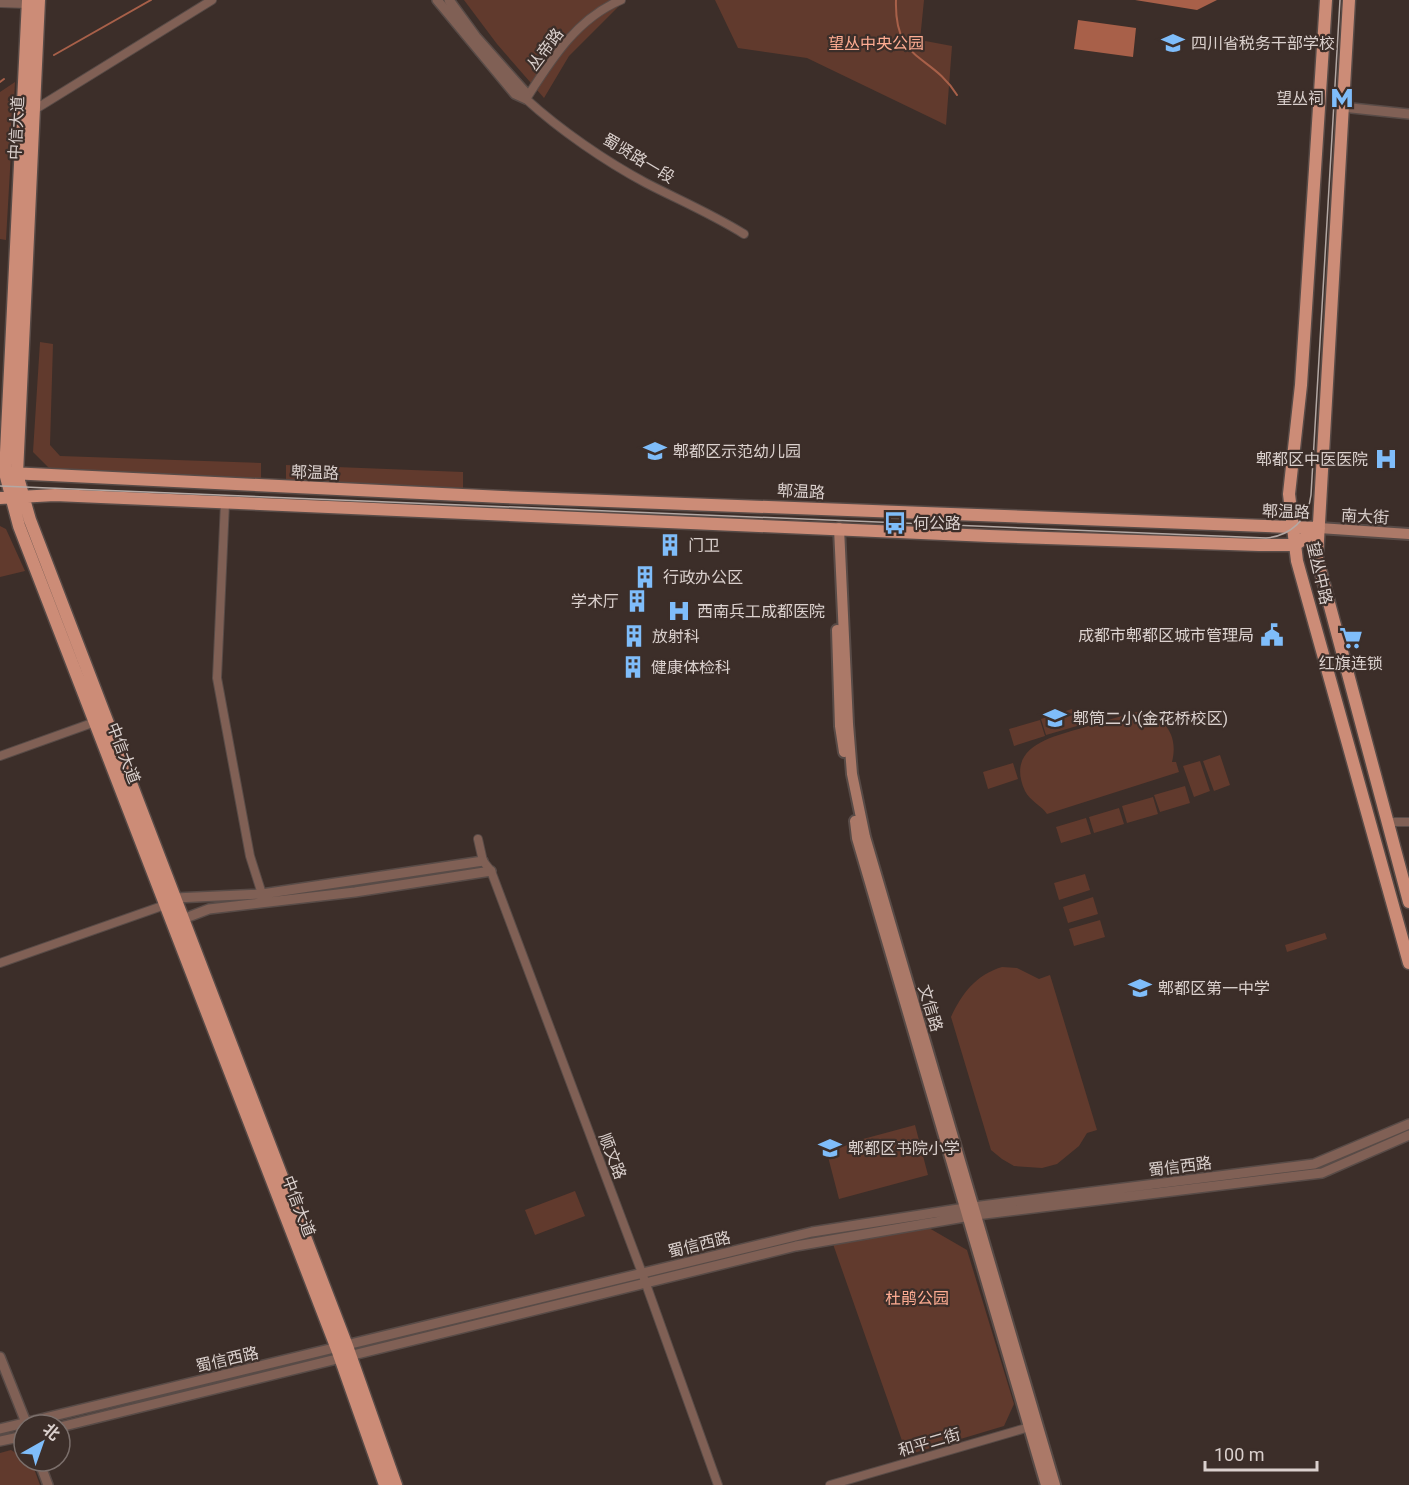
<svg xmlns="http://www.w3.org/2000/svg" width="1409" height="1485" font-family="Roboto,'Noto Sans SC',sans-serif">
<rect width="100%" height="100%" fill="#3c2e29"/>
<path fill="#613a2d" d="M 464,0 L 625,0 L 569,56 L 544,98 L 497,44 Z
M 715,0 L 924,0 L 920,40 L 952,46 L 946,125 L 807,58 L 738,48 Z
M 15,82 L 6,240 L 0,239 L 0,92 Z
M 40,342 L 53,344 L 50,445 L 60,456 L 261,463 L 261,480 L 53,472 L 33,452 Z
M 286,465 L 463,472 L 463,488 L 286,480 Z
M 0,526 L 6,529 L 25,571 L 0,577 Z
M 1072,709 L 1077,726 L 1046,735 L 1041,719 Z
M 1136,712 C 1164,715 1179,734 1172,762 L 1176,762 L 1179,772 L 1047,814 C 1041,805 1030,801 1025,791 C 1005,747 1051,737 1082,728 C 1100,722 1118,717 1136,712 Z
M 1040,720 L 1045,736 L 1014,746 L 1009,729 Z
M 1220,755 L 1230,785 L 1214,791 L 1203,761 Z
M 1200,761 L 1210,791 L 1194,797 L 1183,766 Z
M 1013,763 L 1018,779 L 988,789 L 983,772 Z
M 1185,786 L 1190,803 L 1160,812 L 1154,795 Z
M 1153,797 L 1158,814 L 1127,823 L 1122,806 Z
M 1119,808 L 1124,824 L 1094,833 L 1089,817 Z
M 1086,818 L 1091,834 L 1061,843 L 1056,827 Z
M 1085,874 L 1090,890 L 1059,900 L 1054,883 Z
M 1093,897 L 1098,914 L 1068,923 L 1063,907 Z
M 1100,920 L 1105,937 L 1074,946 L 1069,929 Z
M 1325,933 L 1327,939 L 1287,952 L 1285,945 Z
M 1002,967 L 1017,968 L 1039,979 L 1050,975 L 1097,1130 L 1087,1133 L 1079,1146 L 1057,1164 L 1042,1168 L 1014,1166 L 1002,1159 L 991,1150 L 951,1017 C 962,993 976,975 1002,967 Z
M 915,1125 L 928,1175 L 839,1199 L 826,1149 Z
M 575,1191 L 585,1216 L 535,1235 L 525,1210 Z
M 929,1228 L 967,1250 L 1014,1404 L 1004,1426 L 907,1455 L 833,1244 Z
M 11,1450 L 24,1458 L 24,1461 L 32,1463 L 40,1485 L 0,1485 L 0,1453 Z"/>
<path fill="#a86049" d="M 1135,0 L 1217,0 L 1197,10 Z
M 1078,20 L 1136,28 L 1133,57 L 1074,49 Z"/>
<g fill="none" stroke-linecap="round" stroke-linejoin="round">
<path stroke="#a86049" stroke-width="2" d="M 896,0 C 894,63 931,53 957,95
M 54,55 L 151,0
M 0,82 L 4,79"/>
<g stroke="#584b47" stroke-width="10">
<path id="minor" d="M 621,0 C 576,19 551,60 526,99 C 560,130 605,161 646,183 C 679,200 712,214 744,234
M 0,3 L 27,4
M 34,110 L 212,0
M 225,503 L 217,678 L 250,856 L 262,894
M 0,756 L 95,722
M 1387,822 L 1409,822
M 478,839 L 483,861 L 491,871 L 642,1273 L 718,1485
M 0,963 L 165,905
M 830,1485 L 1033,1426"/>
</g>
<g stroke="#584b47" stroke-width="12">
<path id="tertiary" d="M 437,0 L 515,94 L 526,99
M 449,0 L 476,37 L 525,92 L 526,99
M 1342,107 L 1409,114
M 175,898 L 262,894 L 483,861
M 183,919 L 209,909 L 355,892 L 491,871
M 0,1357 L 27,1425
M 60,1427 L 796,1246 L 976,1215 L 1322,1173 L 1409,1135
M 0,1429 L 812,1232 L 965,1208 L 1314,1164 L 1409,1124
M 0,1441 L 24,1436
M 39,1461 L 48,1485"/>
</g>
<g stroke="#584b47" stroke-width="14">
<path id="secondary" d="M 839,528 L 848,724 L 852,774 L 865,837 L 1055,1485
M 1319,528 L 1409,534
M 837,630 L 840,726 L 844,752
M 855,821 L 857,838 L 1046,1485"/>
</g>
<g stroke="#584b47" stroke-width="15">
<path id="primary" d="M 28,0 L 5,473 L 19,526 L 337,1349 L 385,1485
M 39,0 L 17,474 L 30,520 L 347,1346 L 396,1485
M 1326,0 L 1301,385 L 1289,494 L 1297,561 L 1409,963
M 1349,0 L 1317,558 L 1409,902
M 10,473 L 503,497 L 1319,528
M 0,498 L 55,495 L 989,536 L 1259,545 L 1295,545 L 1319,528"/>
</g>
<use href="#minor" stroke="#806055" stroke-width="8"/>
<use href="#tertiary" stroke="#806055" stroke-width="9"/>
<use href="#secondary" stroke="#ab7968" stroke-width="10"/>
<use href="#primary" stroke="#cc8c77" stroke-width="12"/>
<path stroke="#b3a8a4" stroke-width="1.5" d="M 0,486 L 1266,538 C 1290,536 1308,520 1311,495 L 1340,0"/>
</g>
<defs>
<g id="school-bare" transform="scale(1.8)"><path d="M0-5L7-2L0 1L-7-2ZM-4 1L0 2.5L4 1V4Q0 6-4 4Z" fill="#7fbdfa" stroke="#3c2e29" stroke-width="2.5" paint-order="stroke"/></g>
<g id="metro-bare" transform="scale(1.8)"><path d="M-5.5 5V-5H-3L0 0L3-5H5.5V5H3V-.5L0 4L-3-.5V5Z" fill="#7fbdfa" stroke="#3c2e29" stroke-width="2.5" paint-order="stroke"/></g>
<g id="hospital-bare" transform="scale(1.8)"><path d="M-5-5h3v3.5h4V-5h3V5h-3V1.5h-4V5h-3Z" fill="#7fbdfa" stroke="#3c2e29" stroke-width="2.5" paint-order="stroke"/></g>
<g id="bus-bare" transform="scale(1.8)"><path d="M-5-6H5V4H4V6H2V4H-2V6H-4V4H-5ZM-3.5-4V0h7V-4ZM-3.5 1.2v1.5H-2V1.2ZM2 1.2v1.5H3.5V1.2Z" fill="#7fbdfa" stroke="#3c2e29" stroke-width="2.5" paint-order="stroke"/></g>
<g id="building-bare" transform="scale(1.8)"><path d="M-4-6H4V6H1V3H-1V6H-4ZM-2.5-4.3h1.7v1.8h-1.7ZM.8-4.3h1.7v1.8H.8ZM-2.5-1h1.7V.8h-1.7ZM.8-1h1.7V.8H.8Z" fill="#7fbdfa" stroke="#3c2e29" stroke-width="2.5" paint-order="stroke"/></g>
<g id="civic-bare" transform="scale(1.8)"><path d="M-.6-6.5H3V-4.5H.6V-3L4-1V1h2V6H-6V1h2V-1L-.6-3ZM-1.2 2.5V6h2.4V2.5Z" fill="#7fbdfa" stroke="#3c2e29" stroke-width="2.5" paint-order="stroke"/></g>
<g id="supermarket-bare" transform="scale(1.8)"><path d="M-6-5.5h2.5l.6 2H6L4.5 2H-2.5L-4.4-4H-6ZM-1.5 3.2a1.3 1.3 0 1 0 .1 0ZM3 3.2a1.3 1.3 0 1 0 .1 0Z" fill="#7fbdfa" stroke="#3c2e29" stroke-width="2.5" paint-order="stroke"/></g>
</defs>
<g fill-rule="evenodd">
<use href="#school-bare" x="1173" y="43"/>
<use href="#metro-bare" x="1342" y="98"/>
<use href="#school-bare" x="655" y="451"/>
<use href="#hospital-bare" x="1386" y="459"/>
<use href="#bus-bare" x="895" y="523"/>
<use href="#building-bare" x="670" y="545"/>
<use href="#building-bare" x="645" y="577"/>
<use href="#building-bare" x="637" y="601"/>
<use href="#hospital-bare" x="679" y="611"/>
<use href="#civic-bare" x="1272" y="635"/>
<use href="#building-bare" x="634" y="636"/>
<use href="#supermarket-bare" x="1351" y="638"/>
<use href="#building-bare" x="633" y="667"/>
<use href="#school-bare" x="1055" y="718"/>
<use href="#school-bare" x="1140" y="988"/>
<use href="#school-bare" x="830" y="1148"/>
</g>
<g text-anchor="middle" stroke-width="4.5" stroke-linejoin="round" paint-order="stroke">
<g font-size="16" fill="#feac92" stroke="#3c2e29">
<text x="876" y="49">望丛中央公园</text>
<text x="917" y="1304">杜鹃公园</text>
</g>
<g font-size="16" fill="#dad0cd" stroke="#3c2e29" text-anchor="start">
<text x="1191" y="49">四川省税务干部学校</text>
<text x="1324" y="104" text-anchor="end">望丛祠</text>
<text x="673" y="457">郫都区示范幼儿园</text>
<text x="1368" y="465" text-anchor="end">郫都区中医医院</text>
<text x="913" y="529">何公路</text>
<text x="688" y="551">门卫</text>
<text x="663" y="583">行政办公区</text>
<text x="619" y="607" text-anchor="end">学术厅</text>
<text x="697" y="617">西南兵工成都医院</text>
<text x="1254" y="641" text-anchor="end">成都市郫都区城市管理局</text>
<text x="652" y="642">放射科</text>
<text x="1351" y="669" text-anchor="middle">红旗连锁</text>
<text x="651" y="673">健康体检科</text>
<text x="1073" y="724">郫筒二小(金花桥校区)</text>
<text x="1158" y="994">郫都区第一中学</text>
<text x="848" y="1154">郫都区书院小学</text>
</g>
<g font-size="16" fill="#dad0cd" stroke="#3c2e29">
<text transform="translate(545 49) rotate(-53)" y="6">丛帝路</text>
<text transform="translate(16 128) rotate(-87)" y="6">中信大道</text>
<text transform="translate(639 158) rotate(31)" y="6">蜀贤路一段</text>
<text transform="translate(315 472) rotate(2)" y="6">郫温路</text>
<text transform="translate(801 491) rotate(3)" y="6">郫温路</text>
<text transform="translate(1286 511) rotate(2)" y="6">郫温路</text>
<text transform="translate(1365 516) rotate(3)" y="6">南大街</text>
<text transform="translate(1320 573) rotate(77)" y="6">望丛中路</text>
<text transform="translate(124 753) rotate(69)" y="6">中信大道</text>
<text transform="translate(931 1008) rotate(73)" y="6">文信路</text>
<text transform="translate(613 1156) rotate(69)" y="6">顺文路</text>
<text transform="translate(1180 1166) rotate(-7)" y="6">蜀信西路</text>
<text transform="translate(299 1206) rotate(69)" y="6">中信大道</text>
<text transform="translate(699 1244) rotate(-14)" y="6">蜀信西路</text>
<text transform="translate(227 1359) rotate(-13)" y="6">蜀信西路</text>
<text transform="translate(929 1442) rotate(-16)" y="6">和平二街</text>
</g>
</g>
<g transform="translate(42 1443) rotate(40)"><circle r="28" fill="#3c2e29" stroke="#7b6f6b" stroke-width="1.5"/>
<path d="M0-4.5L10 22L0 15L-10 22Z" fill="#7fbdfa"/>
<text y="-9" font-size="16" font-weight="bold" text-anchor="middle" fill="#dad0cd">北</text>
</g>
<path d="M1205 1461v9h112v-9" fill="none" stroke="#dad0cd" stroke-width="3"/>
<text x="1214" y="1461" font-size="18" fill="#dad0cd" stroke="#3c2e29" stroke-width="4.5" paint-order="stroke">100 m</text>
</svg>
